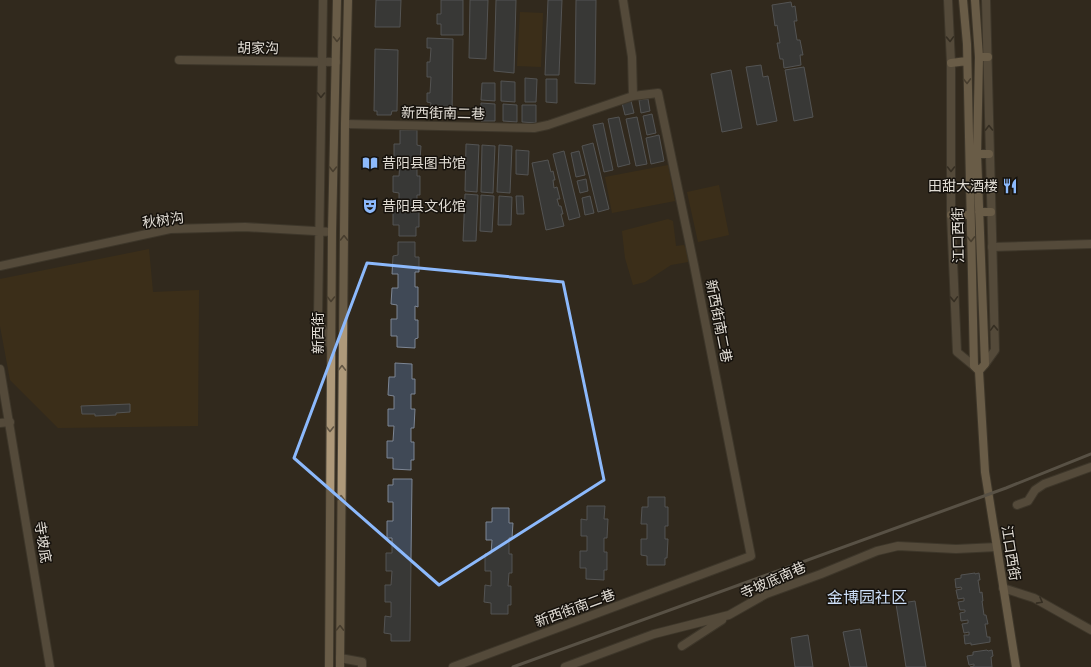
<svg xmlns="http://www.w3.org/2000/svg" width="1091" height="667" font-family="Quicksand,'Noto Sans SC',sans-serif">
<rect width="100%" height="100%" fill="#31291d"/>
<path fill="#483414" d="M 520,12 L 543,13 L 541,67 L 517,66 Z
M 668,165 L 675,201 L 612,213 L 605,177 Z
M 719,185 L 729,235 L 698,242 L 687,192 Z
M 668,219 L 673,221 L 676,246 L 684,245 L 689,253 L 688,262 L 671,265 L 645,282 L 633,285 L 625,258 L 622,231 Z
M 149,249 L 153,292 L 199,290 L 198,426 L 58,428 L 10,380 L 0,326 L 0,279 Z"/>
<path fill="#404956" stroke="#7d8694" d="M 376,0 L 401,0 L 400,27 L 375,27 Z
M 441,0 L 463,0 L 463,35 L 441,35 L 441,24 L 437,24 L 437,14 L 441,14 Z
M 470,0 L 488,0 L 486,59 L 469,58 Z
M 496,0 L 516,0 L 514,73 L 494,71 Z
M 548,0 L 562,0 L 559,75 L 545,75 Z
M 576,0 L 596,0 L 595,84 L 575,83 Z
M 791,2 L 792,7 L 795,6 L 797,21 L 794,21 L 797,40 L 800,40 L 803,55 L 800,55 L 801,65 L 784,68 L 783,59 L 780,59 L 777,43 L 780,43 L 777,25 L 775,26 L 772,5 Z
M 427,38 L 453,39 L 452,114 L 430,113 L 431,103 L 427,102 L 427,93 L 430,93 L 431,77 L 427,77 L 427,62 L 430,62 L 431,48 L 427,48 Z
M 375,49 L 398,50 L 397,111 L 392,111 L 391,115 L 377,115 L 377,111 L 374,111 Z
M 761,65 L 763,77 L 768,76 L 777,121 L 757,125 L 746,67 Z
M 804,67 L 813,117 L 794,121 L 785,70 Z
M 731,70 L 742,128 L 722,132 L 711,74 Z
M 525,78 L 537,79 L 536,102 L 525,102 Z
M 546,79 L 557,79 L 557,103 L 546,102 Z
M 501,81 L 515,82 L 515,102 L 501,101 Z
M 482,83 L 495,83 L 495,101 L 481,100 Z
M 648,99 L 650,111 L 641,113 L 639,100 Z
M 631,101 L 634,113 L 625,115 L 622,103 Z
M 481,103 L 495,104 L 495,121 L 481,121 Z
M 503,104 L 517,105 L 517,122 L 503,121 Z
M 522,105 L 536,105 L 536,123 L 522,122 Z
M 652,114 L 656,133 L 647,135 L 643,116 Z
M 619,117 L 630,164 L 618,167 L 608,119 Z
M 637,117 L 647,164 L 636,166 L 626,119 Z
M 603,123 L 613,170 L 604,172 L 593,125 Z
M 400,130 L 417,130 L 417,145 L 421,146 L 420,160 L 417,160 L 417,176 L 420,176 L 420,195 L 417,195 L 417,208 L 419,208 L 419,227 L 416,227 L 416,236 L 399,236 L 399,225 L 393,225 L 393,208 L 399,208 L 399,193 L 393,192 L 393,176 L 399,176 L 400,162 L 394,162 L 394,144 L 400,144 Z
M 659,135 L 664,161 L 651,164 L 646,138 Z
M 593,143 L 609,209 L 598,212 L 582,146 Z
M 466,144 L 479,145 L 477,192 L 465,191 Z
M 482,145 L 495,146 L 493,193 L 481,192 Z
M 499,145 L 512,146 L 510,193 L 497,192 Z
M 516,150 L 529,151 L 528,175 L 516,174 Z
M 564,151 L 580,217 L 569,220 L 553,154 Z
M 579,151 L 585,175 L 576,177 L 571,153 Z
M 548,160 L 551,172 L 553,171 L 555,180 L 553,180 L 554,188 L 557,187 L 560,199 L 557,199 L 559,206 L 561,206 L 563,214 L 561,214 L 564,226 L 546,230 L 532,163 Z
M 586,179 L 588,191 L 580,193 L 577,181 Z
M 465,194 L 478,195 L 476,241 L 463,241 Z
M 481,195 L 494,196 L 492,232 L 480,231 Z
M 499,196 L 512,197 L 511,225 L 498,225 Z
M 516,196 L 523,196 L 524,214 L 517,214 Z
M 590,196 L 594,213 L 585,215 L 582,198 Z
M 398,242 L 415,242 L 415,257 L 419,257 L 419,272 L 415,272 L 415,287 L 418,287 L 418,307 L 415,306 L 415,320 L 418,320 L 418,338 L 415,339 L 415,348 L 397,347 L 397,336 L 391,336 L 391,319 L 397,319 L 397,305 L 391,304 L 392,288 L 398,288 L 398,274 L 392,274 L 393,256 L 398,255 Z
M 395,363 L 412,364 L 412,379 L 415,379 L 415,394 L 411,394 L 411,409 L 415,409 L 414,428 L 411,428 L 411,442 L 414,442 L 414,460 L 411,460 L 411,470 L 393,469 L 393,458 L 387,458 L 387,441 L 393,441 L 394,426 L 388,426 L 388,409 L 394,409 L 394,396 L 388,395 L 389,377 L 395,377 Z
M 130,404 L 130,412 L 116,413 L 116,415 L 95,416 L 95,414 L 82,414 L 81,406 Z
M 393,479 L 412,479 L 410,641 L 391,641 L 391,634 L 384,633 L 385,616 L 391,617 L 391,602 L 385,602 L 385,585 L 391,585 L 392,571 L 386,571 L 386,553 L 392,553 L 392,538 L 387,538 L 387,521 L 393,521 L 393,502 L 388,502 L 388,485 L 393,485 Z
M 648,497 L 665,497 L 665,507 L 668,507 L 668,526 L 665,526 L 665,539 L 668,539 L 667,558 L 665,558 L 665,565 L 647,565 L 647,556 L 641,555 L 641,539 L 647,539 L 647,524 L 641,524 L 642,507 L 648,507 Z
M 587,506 L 605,506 L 604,519 L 608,519 L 607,538 L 604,538 L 604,552 L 607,552 L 607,570 L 604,570 L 604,580 L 586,579 L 586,568 L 580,568 L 580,551 L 587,551 L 587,536 L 581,536 L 581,519 L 587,520 Z
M 492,508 L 509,508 L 509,523 L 513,523 L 512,538 L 509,538 L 509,554 L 512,554 L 512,573 L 509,573 L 508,586 L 511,586 L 511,605 L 508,605 L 508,614 L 491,614 L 491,603 L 484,602 L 485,585 L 491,586 L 491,571 L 485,571 L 485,554 L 491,554 L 492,540 L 486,540 L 486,522 L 492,522 Z
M 975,573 L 975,574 L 979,573 L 980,580 L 978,580 L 980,593 L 982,592 L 983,601 L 982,601 L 984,615 L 986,615 L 988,624 L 985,624 L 987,637 L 990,637 L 990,642 L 971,645 L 971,643 L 965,644 L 964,635 L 969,635 L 969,632 L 964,633 L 962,624 L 968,623 L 968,620 L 961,621 L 960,613 L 965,612 L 965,610 L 960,610 L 958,602 L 964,601 L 964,598 L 958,599 L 956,590 L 962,589 L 961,587 L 956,588 L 955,579 L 961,578 L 961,575 Z
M 915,601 L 926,667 L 906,667 L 896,604 Z
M 860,629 L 867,667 L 850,667 L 843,632 Z
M 808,635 L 813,667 L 795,667 L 791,638 Z
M 987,650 L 988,651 L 992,650 L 993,656 L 991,657 L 992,667 L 970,667 L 974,666 L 974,664 L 969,665 L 967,656 L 973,655 L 973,652 Z"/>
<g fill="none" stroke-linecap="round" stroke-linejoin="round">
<g stroke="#4d463a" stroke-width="10">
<path id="minor" d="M 623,0 L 632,57 L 633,96
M 179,60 L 336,62
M 345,124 L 534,128 L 548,125 L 633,96 L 658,93 L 694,265 L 751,556 L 453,667
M 992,247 L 1091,244
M 0,423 L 10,422
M 1017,505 L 1028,501 L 1035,490 L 1044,484 L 1091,467
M 682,646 L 722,620
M 340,658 L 362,662 L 362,667
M 565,667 L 654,634 L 729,615 L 766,594 L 821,574 L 877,551 L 898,546 L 956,549 L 997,547"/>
</g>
<g stroke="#4d463a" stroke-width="10">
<path id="tertiary" d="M 323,0 L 318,318 L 331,347
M 948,0 L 951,63 L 951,215 L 957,352 L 974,366
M 0,266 L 170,229 L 245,227 L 332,232
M 985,364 L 995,350 L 986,0
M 0,369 L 50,667
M 1003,588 L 1034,598 L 1091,630"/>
</g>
<g stroke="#4d463a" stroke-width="10">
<path id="secondary" d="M 963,0 L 967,44 L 974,366 L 979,371
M 975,0 L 979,57 L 977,154 L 985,364 L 979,371 L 985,472 L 1016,667
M 979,57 L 988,57
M 951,63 L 967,61
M 977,154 L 989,154
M 979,212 L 991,212
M 951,215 L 970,215
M 329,667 L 332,232 L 337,0
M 340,667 L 345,124 L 348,0"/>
</g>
<use href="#minor" stroke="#7e715e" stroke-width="8"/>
<use href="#tertiary" stroke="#7e715e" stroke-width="8"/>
<use href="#secondary" stroke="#ae997a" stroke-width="8"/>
<path stroke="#878076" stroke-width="3" d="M 513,667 L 1006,488 L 1091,454"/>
</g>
<defs><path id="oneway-chevron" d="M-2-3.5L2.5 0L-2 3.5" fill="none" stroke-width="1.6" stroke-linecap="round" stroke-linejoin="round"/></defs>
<g stroke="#625644">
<use href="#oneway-chevron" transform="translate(337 39) rotate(91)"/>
<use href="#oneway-chevron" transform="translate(967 81) rotate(89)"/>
<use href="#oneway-chevron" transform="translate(333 169) rotate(91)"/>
<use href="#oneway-chevron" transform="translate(344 238) rotate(-89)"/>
<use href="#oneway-chevron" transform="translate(971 239) rotate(89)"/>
<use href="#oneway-chevron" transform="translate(331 299) rotate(90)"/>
<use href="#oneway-chevron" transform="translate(342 368) rotate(-89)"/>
<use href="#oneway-chevron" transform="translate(330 429) rotate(90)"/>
<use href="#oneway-chevron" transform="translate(341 498) rotate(-89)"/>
<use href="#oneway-chevron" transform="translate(340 628) rotate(-89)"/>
</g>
<g stroke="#3a3329">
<use href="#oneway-chevron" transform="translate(950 39) rotate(88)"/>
<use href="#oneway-chevron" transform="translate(321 95) rotate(91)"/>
<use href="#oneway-chevron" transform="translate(989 128) rotate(-91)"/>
<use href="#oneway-chevron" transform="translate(951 169) rotate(90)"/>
<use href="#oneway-chevron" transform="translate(954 299) rotate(88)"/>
<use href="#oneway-chevron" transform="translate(994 328) rotate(-92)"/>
<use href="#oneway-chevron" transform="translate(1040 601) rotate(29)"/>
</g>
<path d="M0 0H1091V667H0ZM 367,263 L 563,282 L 604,480 L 439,585 L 294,458 Z" fill="#31291d" fill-opacity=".55" fill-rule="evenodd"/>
<path fill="none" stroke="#8cb9fc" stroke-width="3" stroke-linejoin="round" d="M 367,263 L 563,282 L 604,480 L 439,585 L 294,458 Z"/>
<defs>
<g id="library-bare" transform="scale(1.2)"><path d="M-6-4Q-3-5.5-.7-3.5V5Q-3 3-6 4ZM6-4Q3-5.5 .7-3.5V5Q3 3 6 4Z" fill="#8cb9fc" stroke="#16120d" stroke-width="2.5" paint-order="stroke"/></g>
<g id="restaurant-bare" transform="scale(1.2)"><path d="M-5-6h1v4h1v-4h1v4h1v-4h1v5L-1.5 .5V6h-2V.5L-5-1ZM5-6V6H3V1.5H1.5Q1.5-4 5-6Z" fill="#8cb9fc" stroke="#16120d" stroke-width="2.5" paint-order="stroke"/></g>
<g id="theatre-bare" transform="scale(1.2)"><path d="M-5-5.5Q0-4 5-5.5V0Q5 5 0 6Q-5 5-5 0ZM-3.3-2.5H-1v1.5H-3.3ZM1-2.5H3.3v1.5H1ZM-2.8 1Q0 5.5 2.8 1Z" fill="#8cb9fc" stroke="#16120d" stroke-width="2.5" paint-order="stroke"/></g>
</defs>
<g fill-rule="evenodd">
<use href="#library-bare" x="370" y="163"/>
<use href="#restaurant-bare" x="1010" y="186"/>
<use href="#theatre-bare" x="370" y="206"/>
</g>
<g text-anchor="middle" stroke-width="3" stroke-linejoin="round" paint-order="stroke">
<g font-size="14" fill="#e1dcd4" stroke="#16120d">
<text transform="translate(258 48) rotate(1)" y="5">胡家沟</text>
<text transform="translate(443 113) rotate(1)" y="5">新西街南二巷</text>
<text transform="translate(163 220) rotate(-8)" y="5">秋树沟</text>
<text transform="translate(958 235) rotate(-91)" y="5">江口西街</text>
<text transform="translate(719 321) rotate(79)" y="5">新西街南二巷</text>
<text transform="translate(318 333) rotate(-90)" y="5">新西街</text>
<text transform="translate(43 542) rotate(81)" y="5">寺坡底</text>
<text transform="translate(1011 553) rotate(81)" y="5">江口西街</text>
<text transform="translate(773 580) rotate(-24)" y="5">寺坡底南巷</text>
<text transform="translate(575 608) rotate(-20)" y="5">新西街南二巷</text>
</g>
<g font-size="14" fill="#e1dcd4" stroke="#16120d" text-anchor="start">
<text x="382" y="168">昔阳县图书馆</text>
<text x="998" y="191" text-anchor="end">田甜大酒楼</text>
<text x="382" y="211">昔阳县文化馆</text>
</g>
<g font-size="16" fill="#cddff8" stroke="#16120d">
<text x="867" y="603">金博园社区</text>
</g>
</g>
</svg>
